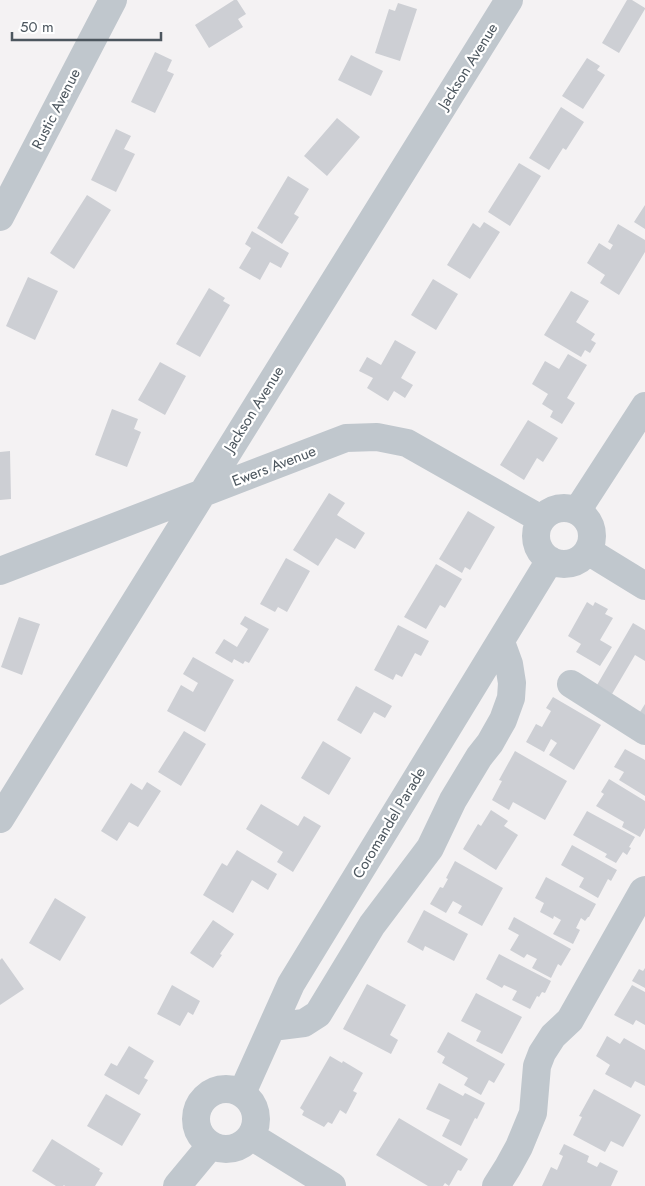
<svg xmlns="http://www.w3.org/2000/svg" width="645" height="1186" font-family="Jost,sans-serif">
<rect width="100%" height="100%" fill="#f4f2f3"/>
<path fill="#cdcfd4" d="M 234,0 L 237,0 L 246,14 L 238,19 L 243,27 L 209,48 L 195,25 Z
M 627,0 L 632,0 L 645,8 L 645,9 L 619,53 L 602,43 Z
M 398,3 L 417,9 L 400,61 L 375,53 L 389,9 L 395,11 Z
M 155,52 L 172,60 L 167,71 L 174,74 L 155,113 L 131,102 Z
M 351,55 L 383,71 L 371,96 L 338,80 Z
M 587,58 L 600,66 L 597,70 L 605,75 L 583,109 L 562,96 Z
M 561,107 L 584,122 L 566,150 L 563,148 L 549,170 L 529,158 Z
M 337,118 L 360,137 L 327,176 L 304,156 Z
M 116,129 L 131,136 L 124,149 L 135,154 L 116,192 L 91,180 Z
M 519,163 L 541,176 L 510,226 L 488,212 Z
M 288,176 L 309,189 L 294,214 L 299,217 L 282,244 L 257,228 Z
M 87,195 L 111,210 L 74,269 L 50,253 Z
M 645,205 L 645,229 L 634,222 Z
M 484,222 L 500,232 L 470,279 L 447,265 L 473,223 L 480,228 Z
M 618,224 L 645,240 L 645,252 L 619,295 L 600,283 L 605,275 L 587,263 L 599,243 L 610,250 L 613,245 L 608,242 Z
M 252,231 L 289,253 L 281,268 L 270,262 L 260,280 L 239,268 L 251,248 L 245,244 Z
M 28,277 L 58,291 L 35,340 L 6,326 Z
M 433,279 L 458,294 L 436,330 L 411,315 Z
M 209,288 L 225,298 L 223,301 L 230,305 L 200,357 L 176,344 Z
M 571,291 L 589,301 L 576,322 L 595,334 L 591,340 L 596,343 L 590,353 L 585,350 L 581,357 L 544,335 Z
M 395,340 L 416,352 L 401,378 L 413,385 L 405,398 L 394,391 L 388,401 L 367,388 L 373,378 L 359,371 L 367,357 L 381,365 Z
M 568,354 L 587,365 L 567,398 L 575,403 L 562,424 L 550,417 L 553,411 L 542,404 L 548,394 L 532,384 L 545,361 L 559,369 Z
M 160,362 L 186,376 L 165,415 L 138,400 Z
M 112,409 L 138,419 L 134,429 L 141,432 L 127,467 L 95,455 Z
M 528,420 L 558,438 L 543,462 L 537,458 L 524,480 L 500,465 Z
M 10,451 L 11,499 L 0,500 L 0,452 Z
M 329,493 L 345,503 L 337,515 L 365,533 L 355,549 L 336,538 L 318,566 L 293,550 Z
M 468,511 L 495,527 L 470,570 L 465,567 L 462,573 L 439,559 Z
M 286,558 L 310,571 L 287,612 L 278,607 L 275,612 L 260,604 Z
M 436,564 L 462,579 L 445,608 L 440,605 L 426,629 L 404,617 Z
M 587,602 L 593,606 L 595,602 L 608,609 L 605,614 L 613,618 L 600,640 L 612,647 L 600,666 L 576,652 L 581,644 L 568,636 Z
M 245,616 L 269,629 L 249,663 L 245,661 L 243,664 L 234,659 L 232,663 L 215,653 L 224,639 L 237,647 L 248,629 L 240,624 Z
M 19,617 L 40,624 L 22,675 L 1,667 Z
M 633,623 L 645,630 L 645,661 L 635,655 L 612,694 L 597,685 Z
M 398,625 L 429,641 L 421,656 L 415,653 L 402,677 L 396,674 L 393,680 L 374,670 Z
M 193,657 L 234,680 L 205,732 L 167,711 L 181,685 L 193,692 L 198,683 L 183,674 Z
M 356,686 L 392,706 L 385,718 L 374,712 L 361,734 L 337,720 Z
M 553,697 L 601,725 L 574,770 L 549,755 L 557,743 L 551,739 L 544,752 L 526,742 L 536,724 L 542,727 L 551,711 L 546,708 Z
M 645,704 L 645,715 L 640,712 Z
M 184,731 L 206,744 L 181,786 L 158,772 Z
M 323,741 L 351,758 L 329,795 L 301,778 Z
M 625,749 L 645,760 L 645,796 L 619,780 L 624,772 L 614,767 Z
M 515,751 L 567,781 L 545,820 L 513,802 L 509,810 L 492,800 L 502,781 L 499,780 Z
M 609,779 L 645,801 L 645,828 L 640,837 L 622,827 L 624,822 L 596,806 L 604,794 L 601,792 Z
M 147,782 L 161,791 L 138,827 L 129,822 L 117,841 L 101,831 L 131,783 L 142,790 Z
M 261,804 L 298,826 L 304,816 L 321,826 L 293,872 L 277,862 L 283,852 L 246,829 Z
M 491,810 L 508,821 L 504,826 L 518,835 L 496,870 L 463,849 L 478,824 L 481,826 Z
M 587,811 L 635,837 L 629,847 L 631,848 L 627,855 L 623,852 L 616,863 L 605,857 L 607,854 L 573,835 Z
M 572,845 L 617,870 L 611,881 L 608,879 L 598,898 L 579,887 L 584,878 L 561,865 Z
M 237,850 L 277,874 L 268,890 L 252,880 L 233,913 L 203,895 L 222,863 L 227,866 Z
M 455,861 L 503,888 L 482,926 L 458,913 L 462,906 L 453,901 L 446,913 L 430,904 L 440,887 L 443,888 L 448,879 L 446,878 Z
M 546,877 L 596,904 L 589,917 L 588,917 L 585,921 L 581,918 L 576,928 L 580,930 L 573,944 L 553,934 L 561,920 L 554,916 L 553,919 L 540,912 L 544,903 L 535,898 Z
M 55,898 L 86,917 L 60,961 L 29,943 Z
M 424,910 L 468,934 L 454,961 L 425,946 L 423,951 L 407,942 Z
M 514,917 L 571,949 L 561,966 L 558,964 L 551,978 L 532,968 L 537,959 L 527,954 L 524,958 L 510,950 L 519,935 L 508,929 Z
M 213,920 L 234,934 L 220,954 L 222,955 L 213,968 L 190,953 Z
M 499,954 L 551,981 L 545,993 L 542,992 L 539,997 L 537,996 L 530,1009 L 512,1000 L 517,991 L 504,985 L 502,988 L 486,979 Z
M 2,958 L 24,989 L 0,1005 L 0,960 Z
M 645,968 L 645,988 L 632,981 L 639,969 L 643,971 Z
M 367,984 L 406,1005 L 390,1035 L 398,1040 L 391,1054 L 343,1029 Z
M 172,985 L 200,1001 L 193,1015 L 188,1012 L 180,1026 L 157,1014 Z
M 632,985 L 645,992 L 645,1025 L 636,1020 L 633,1025 L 614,1015 Z
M 476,993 L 522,1017 L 502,1054 L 476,1041 L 481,1031 L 461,1021 Z
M 448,1032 L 505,1064 L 494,1083 L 489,1080 L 481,1095 L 464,1085 L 468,1078 L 442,1063 L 445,1057 L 437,1052 Z
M 607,1036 L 620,1044 L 624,1038 L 645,1050 L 645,1086 L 635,1081 L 631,1088 L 605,1074 L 610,1065 L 596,1056 Z
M 129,1046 L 154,1061 L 144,1078 L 148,1080 L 139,1095 L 104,1075 L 111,1063 L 117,1066 Z
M 330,1056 L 342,1063 L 343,1061 L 363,1073 L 353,1091 L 357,1093 L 346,1114 L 340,1110 L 332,1124 L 328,1122 L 324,1127 L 302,1115 L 304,1111 L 300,1108 Z
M 439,1083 L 463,1096 L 465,1093 L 485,1103 L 477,1119 L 475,1118 L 461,1146 L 442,1136 L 450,1120 L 426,1109 Z
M 594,1089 L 641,1115 L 623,1147 L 611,1141 L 605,1152 L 573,1135 L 582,1117 L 579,1116 Z
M 106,1094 L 141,1114 L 122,1146 L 87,1126 Z
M 399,1118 L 468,1159 L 461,1171 L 458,1170 L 449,1186 L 445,1183 L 443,1186 L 428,1186 L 376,1155 Z
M 52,1139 L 100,1169 L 99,1171 L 103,1173 L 95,1186 L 65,1186 L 64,1185 L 63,1186 L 56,1186 L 32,1171 Z
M 564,1144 L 589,1156 L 587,1162 L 597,1167 L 600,1162 L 618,1171 L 611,1186 L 542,1186 L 551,1167 L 557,1170 L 563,1156 L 559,1154 Z"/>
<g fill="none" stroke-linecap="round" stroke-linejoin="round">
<path stroke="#c0c7cd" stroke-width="28" d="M 0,217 L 113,0
M536 536a28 28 0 1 1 56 0a28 28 0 1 1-56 0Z
M 577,511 L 645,406
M 588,551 L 645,586
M 0,571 L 346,438 L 377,437 L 407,443 L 541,519
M 571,684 L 645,731
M 0,819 L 509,0
M 272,1027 L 304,1023 L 318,1014 L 372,925 L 430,848 L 453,800 L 479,757 L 490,743 L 503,720 L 511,698 L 512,683 L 509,664 L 501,642
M196 1119a30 30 0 1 1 60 0a30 30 0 1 1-60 0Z
M 242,1093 L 291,984 L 550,560
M 251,1136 L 332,1186
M 177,1186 L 211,1145
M 496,1186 L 508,1167 L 519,1147 L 533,1113 L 537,1066 L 542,1053 L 553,1036 L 570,1020 L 643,891 L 645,890"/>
</g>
<g text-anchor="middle" stroke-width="4.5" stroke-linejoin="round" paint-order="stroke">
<g font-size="15" fill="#4c565e" stroke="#fff">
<text transform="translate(468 66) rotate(-58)" y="5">Jackson Avenue</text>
<text transform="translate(56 109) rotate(-63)" y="5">Rustic Avenue</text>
<text transform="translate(254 409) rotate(-58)" y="5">Jackson Avenue</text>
<text transform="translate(274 466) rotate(-21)" y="5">Ewers Avenue</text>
<text transform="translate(389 823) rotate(-59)" y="5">Coromandel Parade</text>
</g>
</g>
<path d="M12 32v8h149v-8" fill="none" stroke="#4c565e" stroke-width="2.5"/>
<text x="20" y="32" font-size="15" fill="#4c565e" stroke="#ffffff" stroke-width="4" paint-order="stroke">50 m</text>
</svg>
